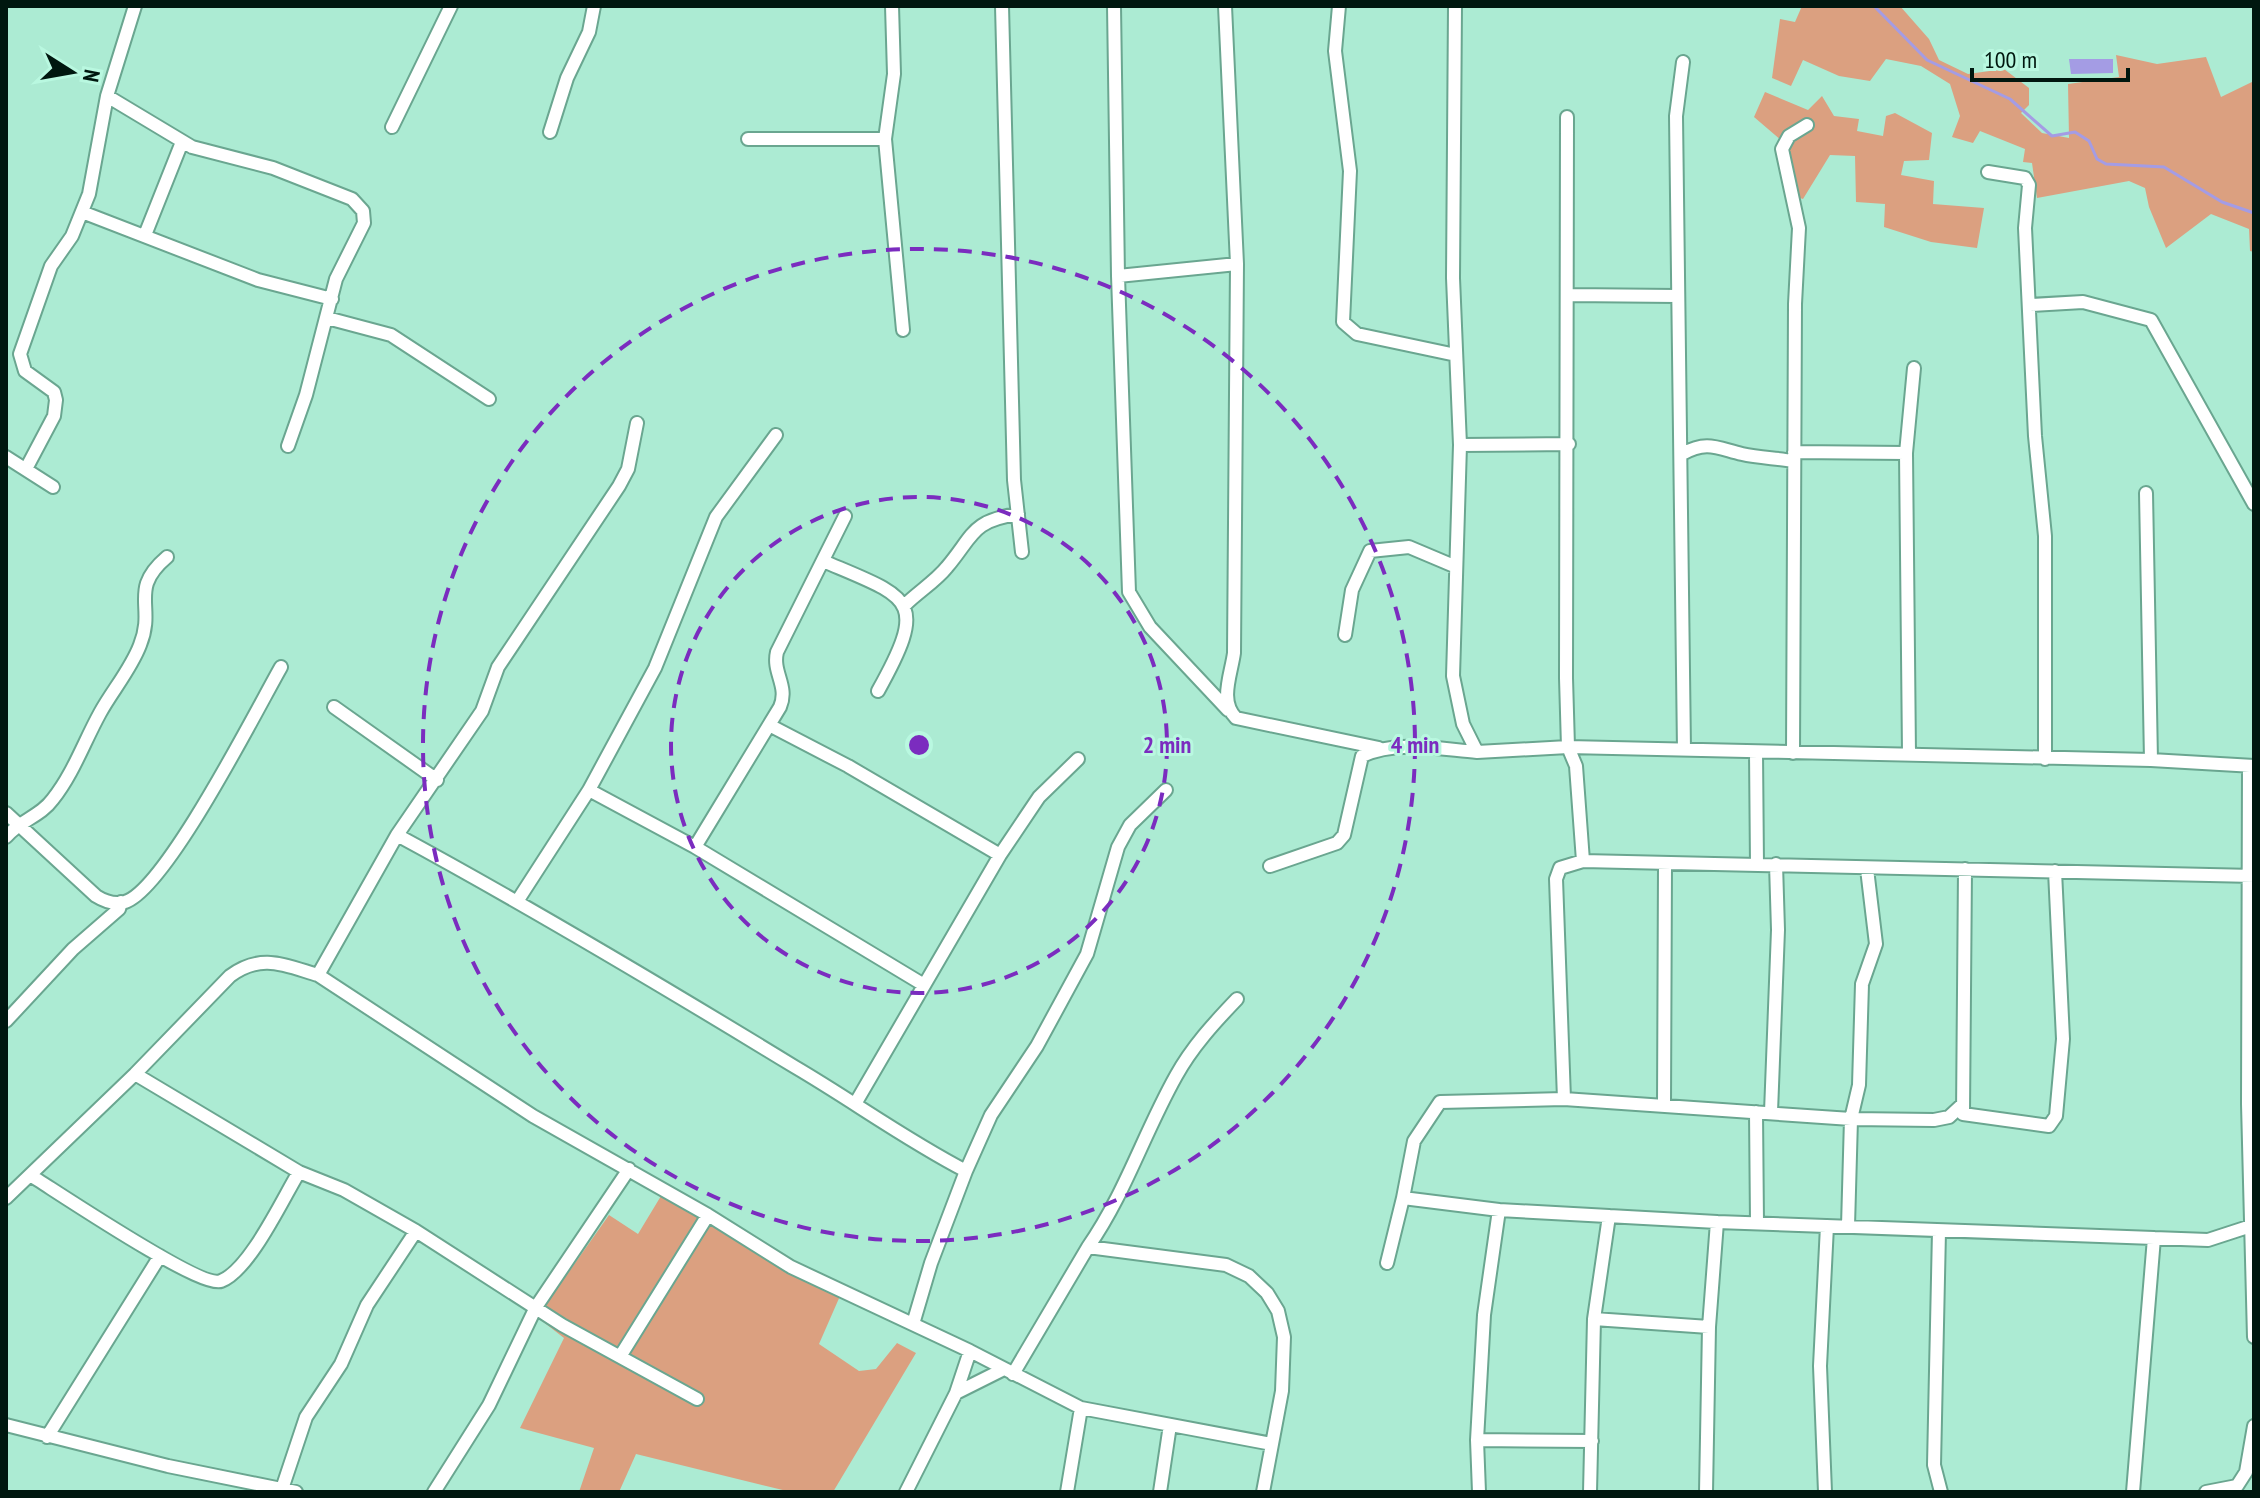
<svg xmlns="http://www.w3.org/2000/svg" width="2260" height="1498" font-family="'PT Sans Narrow',sans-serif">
<rect width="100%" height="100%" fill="#acebd3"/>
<path fill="#dba080" d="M 1802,6 L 1900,6 L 1929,39 L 1939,60 L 1968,74 L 2004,69 L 2029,88 L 2029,105 L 2021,113 L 2042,133 L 2069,138 L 2068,84 L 2119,77 L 2116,55 L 2157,64 L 2206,57 L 2221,97 L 2254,81 L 2254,252 L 2250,251 L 2249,229 L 2211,214 L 2166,248 L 2149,207 L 2145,188 L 2129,181 L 2037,198 L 2032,163 L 2023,162 L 2025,149 L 1980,131 L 1973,143 L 1952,137 L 1960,116 L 1950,84 L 1921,66 L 1886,59 L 1870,81 L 1839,76 L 1803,60 L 1791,86 L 1772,78 L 1780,19 L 1795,22 Z
M 1765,92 L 1808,110 L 1822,96 L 1834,116 L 1859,119 L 1857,131 L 1883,136 L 1886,116 L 1895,113 L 1932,133 L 1929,160 L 1904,161 L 1901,175 L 1934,181 L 1933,204 L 1984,208 L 1977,248 L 1931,242 L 1884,227 L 1885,204 L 1856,202 L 1855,156 L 1830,155 L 1803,199 L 1797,197 L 1788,146 L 1754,117 Z
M 664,1191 L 840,1296 L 819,1344 L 859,1371 L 876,1369 L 897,1343 L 916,1353 L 833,1492 L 791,1492 L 636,1454 L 619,1492 L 579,1492 L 594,1448 L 520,1428 L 564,1338 L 537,1317 L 609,1215 L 638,1234 Z"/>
<path fill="#a49ce4" d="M 2069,59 L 2113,59 L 2113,73 L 2071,74 Z"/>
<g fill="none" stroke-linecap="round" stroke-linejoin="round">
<path stroke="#a49ce4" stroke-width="3" d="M 1874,6 L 1927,60 L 2010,99 L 2052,136 L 2075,132 L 2089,141 L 2097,159 L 2106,164 L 2164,167 L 2222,202 L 2254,213"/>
<g stroke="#6aa690" stroke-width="16">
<path id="street" d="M 892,6 L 894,74 L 885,139 L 903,330
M 1002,6 L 1014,480 L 1022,552
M 1114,6 L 1118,276 L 1129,592 L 1150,627 L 1228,710
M 1225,6 L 1237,264 L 1234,653 C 1231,675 1219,701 1236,718 L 1379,748
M 1339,6 L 1335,51 L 1350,171 L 1343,322 L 1357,334 L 1456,355
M 1455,6 L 1453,278 L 1460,445 L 1453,676 L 1463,724 L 1477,752 L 1568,747 L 2151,760 L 2254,766
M 1683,62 L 1676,116 L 1684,750
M 107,96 L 192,147 L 273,168 L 352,199 L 363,211 L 364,223 L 336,279 L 306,395 L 288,446
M 1567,117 L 1566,678 L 1568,747 L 1576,766 L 1583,861 L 2254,876
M 392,127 L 451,6
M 550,132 L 567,78 L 589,32 L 594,6
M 748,139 L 885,139
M 1988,172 L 2025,178 L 2029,185 L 2025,228 L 2035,436 L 2045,536 L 2045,759
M 82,212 L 258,280 L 332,299
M 145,235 L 182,142
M 1118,276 L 1237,264
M 1568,295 L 1677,296
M 2030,305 L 2083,302 L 2151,320 L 2254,504
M 327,318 L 391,335 L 489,399
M 1460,445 L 1569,444
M 1794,452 L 1906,453
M 1682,454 C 1707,440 1717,448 1742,454 C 1759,458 1777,458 1793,461
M 6,457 L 53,487
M 27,467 L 54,416 L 56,400 L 54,392 L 25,371 L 20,354 L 51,266 L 72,236 L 89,194 L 107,96 L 135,6
M 2146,493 L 2151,760
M 823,561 C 910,598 930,598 878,691
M 905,605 C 918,592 936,581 947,567 C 974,535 971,521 1018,514
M 1345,635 L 1352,590 L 1370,551 L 1409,547 L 1454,566
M 334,707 L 437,780
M 771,726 L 848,766 L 1000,855
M 1756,752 L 1757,865
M 1793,753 L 1795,304 L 1799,228 L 1782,149 L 1789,136 L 1807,125
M 1909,754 L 1906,453 L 1914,368
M 2249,766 L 2248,1104 L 2254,1337
M 589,790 L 695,847 L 924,985
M 6,813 L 96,896 C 104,901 114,905 125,902 C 166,889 256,711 281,667
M 397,835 C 532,908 664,987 795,1067 C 853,1101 906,1140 966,1171 L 991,1115 L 1037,1046 L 1087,954 L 1118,847 L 1130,825 L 1166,790
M 6,837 C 20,820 40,817 53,799 C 73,774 84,742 100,713 C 112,691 131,669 140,645 C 156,606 128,590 167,557
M 695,847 L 780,707 C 789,686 772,673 777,652 L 845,516
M 1270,866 L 1337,843 L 1344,835 L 1362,756 C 1397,740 1439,749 1477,752
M 1965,869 L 1963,1114 L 2049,1126 L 2056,1116 L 2063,1039 L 2055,871
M 518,900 L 589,790 L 655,668 L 716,517 L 776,435
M 318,975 L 533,1116 L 708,1215 L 791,1267 L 970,1351 L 1081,1408 L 1272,1444
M 6,1021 L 73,949 L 119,909 L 121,902
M 135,1074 L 299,1172 L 344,1190 L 416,1231 L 562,1325 L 697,1399
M 1564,1099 L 1556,879 L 1560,868 L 1583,861
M 855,1104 L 1000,855 L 1039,797 L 1078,759
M 1664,1105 L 1665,865
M 1962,1105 L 1949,1117 L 1934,1120 L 1851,1119 L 1564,1099 L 1440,1102 L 1414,1141 L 1403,1198 L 1499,1210 L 1717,1222 L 2208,1240 L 2254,1225
M 1756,1112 L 1757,1223
M 1771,1112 L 1778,930 L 1776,864
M 30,1175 C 56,1191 201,1289 221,1281 C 250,1270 283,1198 299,1172
M 6,1198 L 135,1074 L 230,976 C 261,953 284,965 318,975 L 397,835 L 482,711 L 498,667 L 619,486 L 628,469 L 637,423
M 1848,1226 L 1851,1119 L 1859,1085 L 1862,984 L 1876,944 L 1867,869
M 1939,1231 L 1934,1465 L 1941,1492
M 1088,1247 C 1125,1194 1144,1133 1176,1076 C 1192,1047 1214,1023 1237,999
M 1387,1263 L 1403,1198
M 1594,1319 L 1709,1327
M 913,1324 L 931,1263 L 966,1171
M 621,1355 L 708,1215
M 1013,1374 L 1088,1247 L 1226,1265 L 1249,1276 L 1267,1293 L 1278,1311 L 1284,1337 L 1282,1391 L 1263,1492
M 956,1393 L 1004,1369
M 6,1425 L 168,1466 L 296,1492
M 47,1437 L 160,1256
M 1477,1440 L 1592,1441
M 282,1489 L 306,1417 L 341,1364 L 367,1305 L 416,1231
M 434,1492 L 489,1405 L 536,1307 L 629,1169
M 906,1492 L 956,1393 L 970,1351
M 1067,1492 L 1081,1408
M 1160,1492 L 1170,1425
M 1479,1492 L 1477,1440 L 1484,1315 L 1499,1210
M 1590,1492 L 1594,1319 L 1609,1216
M 1706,1492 L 1709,1327 L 1717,1222
M 1825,1492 L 1820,1366 L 1827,1226
M 2133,1492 L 2154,1238
M 2206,1492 L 2237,1486 L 2246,1472 L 2254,1426"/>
</g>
<use href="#street" stroke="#fff" stroke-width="12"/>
</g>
<g fill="none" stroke="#7b2cbf" stroke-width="4" stroke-dasharray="14 10">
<circle cx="919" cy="745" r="248"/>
<circle cx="919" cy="745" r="496"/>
</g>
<circle cx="919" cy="745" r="12" fill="#7b2cbf" stroke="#b9f8e0" stroke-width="4"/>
<g font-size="24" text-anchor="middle" font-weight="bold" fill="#7b2cbf" stroke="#b9f8e0" stroke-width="6" stroke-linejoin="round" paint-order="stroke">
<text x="1167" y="753">2 min</text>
<text x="1415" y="753">4 min</text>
</g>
<rect width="2260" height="1498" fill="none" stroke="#00170f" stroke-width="16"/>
<g transform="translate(72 72) rotate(101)" stroke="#b9f8e0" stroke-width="6" paint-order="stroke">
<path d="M0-6L14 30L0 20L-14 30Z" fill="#00170f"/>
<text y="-12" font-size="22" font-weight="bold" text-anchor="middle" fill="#00170f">N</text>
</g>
<path d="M1972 68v12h156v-12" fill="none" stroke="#00170f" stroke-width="4"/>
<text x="1984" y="68" font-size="24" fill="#00170f" stroke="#b9f8e0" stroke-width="6" paint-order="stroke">100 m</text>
</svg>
